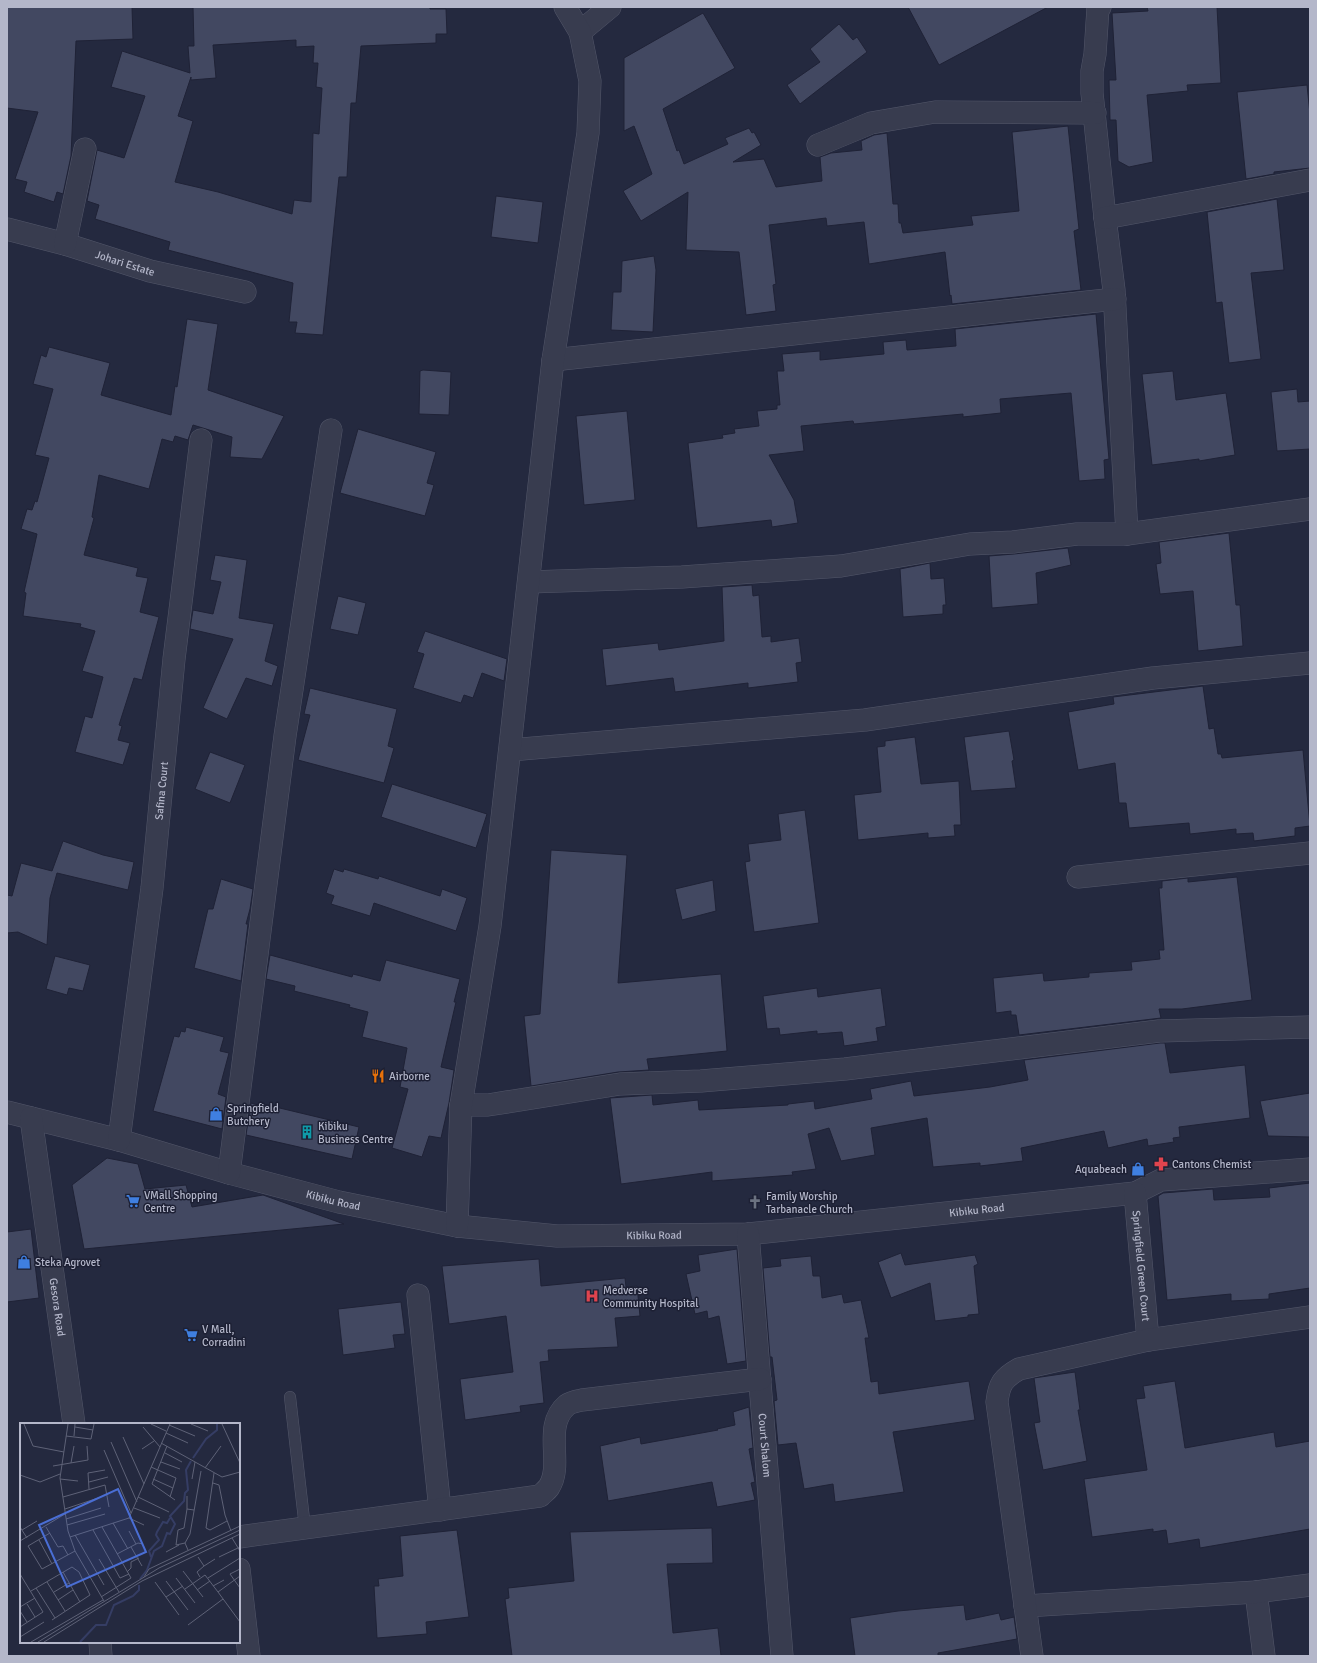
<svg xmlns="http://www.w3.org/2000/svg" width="1317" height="1663" font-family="Signika,sans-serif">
<rect width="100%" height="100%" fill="#24293f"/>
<path fill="#424861" stroke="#1f2236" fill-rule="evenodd" d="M 7,7 L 132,7 L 133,39 L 76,41 L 71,156 L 63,194 L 57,192 L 54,202 L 24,192 L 27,182 L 15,179 L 38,112 L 7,108 Z
M 193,7 L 430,7 L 430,9 L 446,9 L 447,34 L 436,34 L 436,43 L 361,46 L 356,103 L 351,103 L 347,177 L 339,177 L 323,335 L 295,333 L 297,322 L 289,322 L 293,283 L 168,250 L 170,242 L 95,219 L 99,205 L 87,201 L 97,150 L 124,158 L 145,96 L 111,87 L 122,51 L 190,73 L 188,46 L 194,46 ZM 296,40 L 296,47 L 314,46 L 313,63 L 318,63 L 316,87 L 322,88 L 319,134 L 313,133 L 311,202 L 294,200 L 292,214 L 218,192 L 175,182 L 193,121 L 178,116 L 191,77 L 191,80 L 216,78 L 213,45 Z
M 908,7 L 1048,7 L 939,65 Z
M 1147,7 L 1217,7 L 1221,83 L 1187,85 L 1188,91 L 1147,95 L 1153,162 L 1129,167 L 1118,161 L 1116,120 L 1110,120 L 1109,80 L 1116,80 L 1112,13 L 1148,11 Z
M 703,13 L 735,68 L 663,109 L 677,151 L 679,150 L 684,164 L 728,144 L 725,138 L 749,128 L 752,133 L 754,132 L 761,145 L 733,162 L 764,159 L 776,187 L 822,181 L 820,157 L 831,153 L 862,150 L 861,141 L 874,135 L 887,133 L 893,204 L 898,204 L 899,223 L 901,223 L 903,233 L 973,225 L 971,216 L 1019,211 L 1012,132 L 1068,126 L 1079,229 L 1074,231 L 1081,290 L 952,304 L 951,295 L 950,296 L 945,252 L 869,264 L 864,222 L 827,226 L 826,218 L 769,225 L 776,284 L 773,285 L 776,311 L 746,315 L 739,252 L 686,250 L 688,192 L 641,221 L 623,191 L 652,174 L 634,126 L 624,131 L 624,58 Z
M 839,24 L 853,40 L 857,37 L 867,52 L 800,104 L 787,85 L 820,62 L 810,49 Z
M 1307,85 L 1310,114 L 1310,168 L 1274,172 L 1274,174 L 1246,179 L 1237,92 Z
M 496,196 L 543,202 L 538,243 L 491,237 Z
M 1277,199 L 1284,270 L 1251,273 L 1261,359 L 1229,363 L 1222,302 L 1216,303 L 1207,212 Z
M 654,256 L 656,270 L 653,332 L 611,330 L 613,292 L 621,292 L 622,261 Z
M 1096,314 L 1109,459 L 1104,460 L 1105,479 L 1079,481 L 1071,393 L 1000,399 L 1001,413 L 963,417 L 963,414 L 854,424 L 853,421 L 801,426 L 804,451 L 769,455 L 794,500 L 798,523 L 772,527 L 771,520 L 697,528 L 688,443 L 723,438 L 722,435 L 735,433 L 734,429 L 759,426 L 757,411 L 777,409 L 777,405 L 780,405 L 777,371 L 784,371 L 782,354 L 820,351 L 820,360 L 884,354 L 883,342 L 906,340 L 907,350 L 956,346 L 955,329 Z
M 187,319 L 218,324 L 208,390 L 284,416 L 262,459 L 230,457 L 232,437 L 193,425 L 188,440 L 175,436 L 173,442 L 162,439 L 149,489 L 99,475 L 92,517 L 94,518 L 84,555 L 138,568 L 136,576 L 148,578 L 140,612 L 159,617 L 142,680 L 134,678 L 119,725 L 122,726 L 118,740 L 130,743 L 123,765 L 75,752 L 85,716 L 92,718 L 103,677 L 82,671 L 95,631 L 80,627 L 81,624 L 23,616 L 26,593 L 24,592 L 37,534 L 21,529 L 27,509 L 32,510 L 35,501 L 37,502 L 49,458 L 35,455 L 53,389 L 33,384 L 41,355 L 46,357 L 49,347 L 110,363 L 101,395 L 171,415 L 175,386 L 177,387 Z
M 423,370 L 451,372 L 449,415 L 419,414 L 420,371 Z
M 1173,371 L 1176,400 L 1226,393 L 1235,455 L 1199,461 L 1199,459 L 1152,465 L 1142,374 Z
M 1297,389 L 1298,402 L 1310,401 L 1310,449 L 1277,451 L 1271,392 Z
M 627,411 L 635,500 L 584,505 L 576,416 Z
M 358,429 L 436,452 L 427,483 L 434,485 L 425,516 L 340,493 Z
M 1229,533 L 1236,605 L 1240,605 L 1243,646 L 1198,651 L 1193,591 L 1160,594 L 1156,564 L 1161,563 L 1159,542 Z
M 1068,548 L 1071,565 L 1036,573 L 1038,604 L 992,608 L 989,556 L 1014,554 Z
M 215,555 L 247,560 L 239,618 L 274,624 L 265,661 L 278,666 L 272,686 L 246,678 L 227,719 L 203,708 L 233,639 L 190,629 L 193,610 L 213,614 L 221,582 L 210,580 Z
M 930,563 L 931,579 L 944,578 L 946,605 L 943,605 L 943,614 L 903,617 L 900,569 Z
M 752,585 L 753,596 L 759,595 L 762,637 L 771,636 L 771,642 L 799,638 L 802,662 L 796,663 L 798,682 L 748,688 L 748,683 L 675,692 L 673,678 L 606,686 L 602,649 L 658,643 L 659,650 L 724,641 L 722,587 Z
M 338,596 L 366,603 L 358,635 L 330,629 Z
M 425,631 L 507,659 L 504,681 L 482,673 L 473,698 L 464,695 L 461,703 L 413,688 L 424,654 L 417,652 Z
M 1203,686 L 1209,729 L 1214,728 L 1218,754 L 1221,754 L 1222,758 L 1303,750 L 1310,826 L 1295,828 L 1295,836 L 1254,841 L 1253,833 L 1236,834 L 1236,829 L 1190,834 L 1189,823 L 1129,828 L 1126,803 L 1119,803 L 1115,763 L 1078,770 L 1068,712 L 1114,704 L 1113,697 Z
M 310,688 L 397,709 L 388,746 L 394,748 L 384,783 L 298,760 L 310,715 L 304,714 Z
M 1009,731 L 1014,760 L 1012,761 L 1016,788 L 971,791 L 964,737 Z
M 915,737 L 921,784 L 959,781 L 961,825 L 954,825 L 955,836 L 928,838 L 928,833 L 858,840 L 854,795 L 881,792 L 877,747 L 885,746 L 885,741 Z
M 210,752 L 245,765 L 230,803 L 195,789 Z
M 392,784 L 487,814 L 476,848 L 381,817 Z
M 805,810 L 819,923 L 754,932 L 745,862 L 750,861 L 748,844 L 781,840 L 778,814 Z
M 63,841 L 103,855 L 134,862 L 128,890 L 57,873 L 50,898 L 47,945 L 18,932 L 7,933 L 7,895 L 12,896 L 21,863 L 52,871 Z
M 551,850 L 627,855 L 618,983 L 721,974 L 727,1051 L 647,1059 L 649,1070 L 618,1072 L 531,1086 L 524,1016 L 540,1014 Z
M 334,869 L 343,872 L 344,869 L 378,879 L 379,876 L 440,896 L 442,889 L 467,898 L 456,931 L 374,903 L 370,916 L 331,904 L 334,896 L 326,893 Z
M 1237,877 L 1252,1000 L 1182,1009 L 1159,1009 L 1161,1018 L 1019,1035 L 1016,1015 L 1011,1015 L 1011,1011 L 996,1013 L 993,978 L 1043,973 L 1044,981 L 1089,977 L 1089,973 L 1132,970 L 1131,962 L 1160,959 L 1159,950 L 1164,950 L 1159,888 L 1162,888 L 1162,881 L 1188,878 L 1188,882 Z
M 221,879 L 253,889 L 250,909 L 246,924 L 248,924 L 241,981 L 194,968 L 208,909 L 213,909 Z
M 713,880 L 716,911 L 682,920 L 675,889 Z
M 270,955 L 352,977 L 353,974 L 380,981 L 386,960 L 460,979 L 454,1002 L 456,1002 L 441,1067 L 454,1070 L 449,1103 L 441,1138 L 429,1136 L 422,1157 L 392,1148 L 408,1089 L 400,1087 L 407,1048 L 362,1037 L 368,1012 L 349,1007 L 350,1005 L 294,991 L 295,986 L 266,979 Z
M 55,956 L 90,965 L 83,991 L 69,988 L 67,995 L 46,989 Z
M 817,988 L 818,997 L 881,988 L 886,1026 L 876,1028 L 878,1041 L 844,1046 L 842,1032 L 817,1034 L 817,1031 L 780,1035 L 779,1028 L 767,1029 L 763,996 Z
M 186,1027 L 224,1037 L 220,1051 L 229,1053 L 218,1094 L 226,1097 L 222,1129 L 153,1111 L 174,1036 L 179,1037 L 181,1031 L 185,1032 Z
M 1160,1043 L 1165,1043 L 1170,1073 L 1245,1065 L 1250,1118 L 1179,1127 L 1180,1137 L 1173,1138 L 1174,1142 L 1148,1146 L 1147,1139 L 1108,1148 L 1104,1131 L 1021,1148 L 1023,1161 L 980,1166 L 980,1163 L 933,1167 L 927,1118 L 871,1128 L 875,1155 L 841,1161 L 829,1128 L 808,1134 L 816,1169 L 792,1172 L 793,1175 L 712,1181 L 712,1172 L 621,1184 L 610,1098 L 652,1095 L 653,1105 L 698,1100 L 699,1110 L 788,1105 L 788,1104 L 814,1101 L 815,1109 L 872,1099 L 870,1089 L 911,1081 L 914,1096 L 990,1087 L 1028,1080 L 1024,1060 Z
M 1310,1093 L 1310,1137 L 1268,1136 L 1260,1101 Z
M 251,1103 L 262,1106 L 263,1104 L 359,1127 L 352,1159 L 246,1135 Z
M 107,1158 L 138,1164 L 145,1189 L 186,1185 L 192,1207 L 263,1195 L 344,1224 L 84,1249 L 72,1185 Z
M 1310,1183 L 1310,1288 L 1269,1294 L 1269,1299 L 1231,1301 L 1231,1294 L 1167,1300 L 1158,1196 L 1163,1193 L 1213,1189 L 1214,1200 L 1270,1197 L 1269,1188 Z
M 31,1229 L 39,1298 L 7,1302 L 7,1232 Z
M 737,1249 L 746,1361 L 727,1364 L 719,1316 L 708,1319 L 707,1311 L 695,1314 L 686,1274 L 700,1271 L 698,1255 Z
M 901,1253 L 905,1265 L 975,1255 L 978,1264 L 974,1266 L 979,1314 L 968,1315 L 968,1317 L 935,1321 L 930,1283 L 891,1298 L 878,1262 Z
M 811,1256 L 813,1276 L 820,1276 L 822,1298 L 842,1294 L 844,1303 L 861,1300 L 869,1338 L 865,1338 L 871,1382 L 878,1381 L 879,1394 L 969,1381 L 975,1420 L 893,1432 L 904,1492 L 835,1502 L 833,1484 L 804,1489 L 796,1443 L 778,1445 L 774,1401 L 777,1400 L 772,1357 L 770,1357 L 763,1268 L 781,1266 L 780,1259 Z
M 539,1259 L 541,1286 L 625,1278 L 626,1287 L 637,1286 L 640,1316 L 615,1318 L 618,1347 L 548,1350 L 549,1361 L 540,1362 L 544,1403 L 520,1406 L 521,1412 L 465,1420 L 460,1379 L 513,1372 L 506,1316 L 449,1324 L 442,1266 Z
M 401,1302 L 405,1334 L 393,1335 L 395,1348 L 343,1355 L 338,1309 Z
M 1075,1372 L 1080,1410 L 1078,1410 L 1087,1461 L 1043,1470 L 1034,1423 L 1040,1422 L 1034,1378 Z
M 1175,1381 L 1185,1448 L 1274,1432 L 1276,1447 L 1310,1441 L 1310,1529 L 1200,1548 L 1199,1539 L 1168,1544 L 1166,1530 L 1153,1532 L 1153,1529 L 1092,1537 L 1084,1479 L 1147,1470 L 1136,1399 L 1145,1398 L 1143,1386 Z
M 749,1407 L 753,1448 L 749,1449 L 755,1482 L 751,1483 L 755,1500 L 717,1507 L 712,1482 L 608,1501 L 600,1446 L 640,1437 L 641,1444 L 718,1430 L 717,1429 L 735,1425 L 733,1412 Z
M 712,1528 L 713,1563 L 667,1564 L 673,1633 L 718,1628 L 721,1656 L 512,1656 L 505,1599 L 509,1598 L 508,1588 L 574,1581 L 570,1532 Z
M 457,1530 L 469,1617 L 426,1622 L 427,1634 L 377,1638 L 374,1586 L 379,1586 L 378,1579 L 403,1576 L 400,1536 Z
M 964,1605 L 966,1620 L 999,1613 L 1001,1620 L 1014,1617 L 1017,1639 L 938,1653 L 938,1656 L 855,1656 L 850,1618 L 898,1611 Z"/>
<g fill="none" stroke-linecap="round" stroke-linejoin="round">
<g stroke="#53576a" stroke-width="12">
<path id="service" d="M 290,1397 L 305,1528"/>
</g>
<g stroke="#53576a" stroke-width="23">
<g id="minor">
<path d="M 1100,7 L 1098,8 L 1095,54 L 1092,71 L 1092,93 L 1105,218 L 1114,290 L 1127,534"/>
<path d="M 580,32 L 610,7"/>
<path d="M 818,145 L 871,123 L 935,112 L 1095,113"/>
<path d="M 1105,218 L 1310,180"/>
<path id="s1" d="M 7,229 L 65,244 L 150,271 L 245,292"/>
<path d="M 65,244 L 85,149"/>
<path d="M 553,360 L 1115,299"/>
<path d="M 529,582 L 682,577 L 841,566 L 970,544 L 1013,542 L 1077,534 L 1127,534 L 1310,509"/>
<path d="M 510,750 L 865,720 L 1153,678 L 1310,663"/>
<path d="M 1078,877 L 1310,853"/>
<path d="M 461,1105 L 488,1105 L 620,1084 L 701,1081 L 845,1069 L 1159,1031 L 1310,1027"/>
<path id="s2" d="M 7,1112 L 119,1140 L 229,1173 L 339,1202 L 457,1226 L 557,1236 L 748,1234 L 1135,1193 L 1161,1180 L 1310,1169"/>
<path id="s3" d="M 31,1118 L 74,1424"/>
<path id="s4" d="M 119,1140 L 152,888 L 174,659 L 201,440"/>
<path d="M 229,1173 L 285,736 L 331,430"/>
<path id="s5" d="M 1135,1193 L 1148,1340"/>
<path d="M 457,1226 L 461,1105 L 490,926 L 553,360 L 588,133 L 590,81 L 580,32 L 565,7"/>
<path id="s6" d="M 748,1234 L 782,1656"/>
<path d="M 418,1295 L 440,1510"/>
<path d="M 239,1537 L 540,1496 C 543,1493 547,1490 549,1487 C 564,1464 542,1426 567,1405 C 571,1402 577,1401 582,1400 L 760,1379"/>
<path d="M 239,1569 L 249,1656"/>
<path d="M 1256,1592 L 1264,1656"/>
<path d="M 1025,1606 L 1256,1592 L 1310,1585"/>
<path d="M 100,1642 L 101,1656"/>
<path d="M 1032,1656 L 997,1402 C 999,1384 1003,1378 1019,1369 L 1148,1340 L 1310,1317"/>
</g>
</g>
<use href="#service" stroke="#383c4f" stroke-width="11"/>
<use href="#minor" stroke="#383c4f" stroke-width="22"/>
</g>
<defs>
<g id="restaurant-bare" transform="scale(1.08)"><path d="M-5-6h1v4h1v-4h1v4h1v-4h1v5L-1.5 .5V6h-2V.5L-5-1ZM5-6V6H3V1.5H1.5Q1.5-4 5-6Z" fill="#e8710a" stroke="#1d2034" stroke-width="2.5" paint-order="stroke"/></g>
<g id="shop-bare" transform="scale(1.08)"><path d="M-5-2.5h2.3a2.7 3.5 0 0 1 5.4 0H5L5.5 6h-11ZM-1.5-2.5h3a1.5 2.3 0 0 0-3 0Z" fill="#3f7fe0" stroke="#1d2034" stroke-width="2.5" paint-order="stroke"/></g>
<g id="building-bare" transform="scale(1.08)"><path d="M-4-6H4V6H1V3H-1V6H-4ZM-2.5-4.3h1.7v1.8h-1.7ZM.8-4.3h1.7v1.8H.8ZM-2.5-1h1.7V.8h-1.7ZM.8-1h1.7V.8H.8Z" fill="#0f9aa8" stroke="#1d2034" stroke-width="2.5" paint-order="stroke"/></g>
<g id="pharmacy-bare" transform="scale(1.08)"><path d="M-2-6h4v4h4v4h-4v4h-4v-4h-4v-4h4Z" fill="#e0444e" stroke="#1d2034" stroke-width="2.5" paint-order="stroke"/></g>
<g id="supermarket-bare" transform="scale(1.08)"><path d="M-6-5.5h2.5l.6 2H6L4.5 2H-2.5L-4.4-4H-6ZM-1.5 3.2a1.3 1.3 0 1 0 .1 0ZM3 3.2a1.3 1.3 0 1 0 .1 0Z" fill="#3f7fe0" stroke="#1d2034" stroke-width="2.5" paint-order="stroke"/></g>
<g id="church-bare" transform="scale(1.08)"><path d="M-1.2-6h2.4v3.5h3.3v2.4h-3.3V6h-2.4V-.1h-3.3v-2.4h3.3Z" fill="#6b7280" stroke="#1d2034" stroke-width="2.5" paint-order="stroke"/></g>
<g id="hospital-bare" transform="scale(1.08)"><path d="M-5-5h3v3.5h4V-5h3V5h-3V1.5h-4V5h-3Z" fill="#e0444e" stroke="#1d2034" stroke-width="2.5" paint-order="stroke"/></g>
</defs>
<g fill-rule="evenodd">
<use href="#restaurant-bare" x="378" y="1076"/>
<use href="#shop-bare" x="216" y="1114"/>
<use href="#building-bare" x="307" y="1132"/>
<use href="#pharmacy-bare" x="1161" y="1164"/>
<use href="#shop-bare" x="1138" y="1169"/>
<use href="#supermarket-bare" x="133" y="1201"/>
<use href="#church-bare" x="755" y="1202"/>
<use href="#shop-bare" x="24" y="1262"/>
<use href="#hospital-bare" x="592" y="1296"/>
<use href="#supermarket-bare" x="191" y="1335"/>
</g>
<g text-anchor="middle" stroke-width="3" stroke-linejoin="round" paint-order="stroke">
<g font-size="11" fill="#b4b7ca" stroke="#1d2034">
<text dy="4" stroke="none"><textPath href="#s1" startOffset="123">Johari Estate</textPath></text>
<text dy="4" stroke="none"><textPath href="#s4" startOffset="352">Safina Court</textPath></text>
<text dy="4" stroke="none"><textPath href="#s2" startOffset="338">Kibiku Road</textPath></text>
<text dy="4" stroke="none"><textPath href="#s2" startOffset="986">Kibiku Road</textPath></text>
<text dy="4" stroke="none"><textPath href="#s2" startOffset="662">Kibiku Road</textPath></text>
<text dy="4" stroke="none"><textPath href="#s5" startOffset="73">Springfield Green Court</textPath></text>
<text dy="4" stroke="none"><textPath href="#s3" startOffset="191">Gesora Road</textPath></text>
<text dy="4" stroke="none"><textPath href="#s6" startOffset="212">Court Shalom</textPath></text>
</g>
<g font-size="11" fill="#b4b7ca" stroke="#1d2034" text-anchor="start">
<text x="389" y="1080">Airborne</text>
<text x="227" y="1112">Springfield<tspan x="227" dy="13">Butchery</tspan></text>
<text x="318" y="1130">Kibiku<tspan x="318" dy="13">Business Centre</tspan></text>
<text x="1172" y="1168">Cantons Chemist</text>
<text x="1127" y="1173" text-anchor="end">Aquabeach</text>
<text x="144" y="1199">VMall Shopping<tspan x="144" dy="13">Centre</tspan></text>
<text x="766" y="1200">Family Worship<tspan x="766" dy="13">Tarbanacle Church</tspan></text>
<text x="35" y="1266">Steka Agrovet</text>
<text x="603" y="1294">Medverse<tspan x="603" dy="13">Community Hospital</tspan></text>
<text x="202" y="1333">V Mall,<tspan x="202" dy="13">Corradini</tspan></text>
</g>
</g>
<g transform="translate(20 1423)">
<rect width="220" height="220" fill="#24293f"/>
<path fill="none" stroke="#353d64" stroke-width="2" d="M 173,35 L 186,16 L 197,7 L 197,1M 131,134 L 129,128 L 139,117 L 136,112 L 137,109 L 143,99 L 147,100 L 150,95M 120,156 L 127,147 L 134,128 L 142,123 L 147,110 L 150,111 L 155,101 L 150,93 L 164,78 L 165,70 L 168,67 L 166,47 L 171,38M 60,219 L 76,202 L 86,202 L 94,182 L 113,173 L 119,167 L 119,162"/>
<path fill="none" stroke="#5e6277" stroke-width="1" d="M 4,1 L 13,23 L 44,29M 48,1 L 40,55 L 48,108 L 55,128 L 84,178M 131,1 L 146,8M 171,1 L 188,8M 202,1 L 220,40M 149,2 L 175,13M 55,4 L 73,7M 123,4 L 140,24M 146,10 L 168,20M 46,13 L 71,16 L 74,1M 54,13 L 55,1M 103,14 L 124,61M 91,19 L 117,79M 141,20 L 202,54 L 220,49M 147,23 L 132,61 L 155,77M 122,26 L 134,18M 84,27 L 111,90M 145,30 L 162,39M 141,39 L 160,46M 51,40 L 54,23M 33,43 L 68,37 L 67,23M 131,44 L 156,55 L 150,74M 185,45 L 201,23M 194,50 L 186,105 L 190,107 L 207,98M 0,52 L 20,59 L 40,51M 40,56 L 58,58M 133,56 L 153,65M 172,56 L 175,39M 69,59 L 88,54M 193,60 L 199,62 L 205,92 L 211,108M 69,66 L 68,50 L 85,47M 43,74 L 85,62 L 89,84M 118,74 L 149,89M 114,85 L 140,95M 45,86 L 81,74M 167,86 L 167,73M 109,95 L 124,102M 46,96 L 81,85M 93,100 L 108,126M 47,102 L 85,91M 0,104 L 7,115M 26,104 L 38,124 L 43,123 L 48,132M 2,107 L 17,98M 73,107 L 100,155 L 109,151M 109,108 L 116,121M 30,110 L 8,123 L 22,146 L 55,128M 55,112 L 84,162M 50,114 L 109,95 L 150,1M 212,115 L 220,128M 19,117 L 32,141M 0,118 L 45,91M 165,120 L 156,122 L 158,107 L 164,105 L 167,86 L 174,87M 111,124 L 122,143M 168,127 L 165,120 L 170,111 L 181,48M 146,129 L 159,122M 97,131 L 118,120 L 123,121M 178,134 L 184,143 L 177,149 L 180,154M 199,134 L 220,124M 79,136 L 99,169M 184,143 L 195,136M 220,146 L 210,151 L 220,165M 163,148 L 183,174M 43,149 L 60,179M 107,149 L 111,145 L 111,139 L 119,135M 0,151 L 23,189 L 0,204M 220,153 L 198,169 L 220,199M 124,154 L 129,146 L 220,103M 156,155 L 175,180M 188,155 L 220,135M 146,158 L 168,187M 27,159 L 45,188M 135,159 L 159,192M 193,163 L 204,157M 16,165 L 35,195M 165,166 L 185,152 L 198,169M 177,167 L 190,158M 11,168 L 52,144 L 59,149 L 70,172 L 32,197M 34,169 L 49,160M 81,174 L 111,155 L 82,104M 146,174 L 163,163M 38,177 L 53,167M 7,181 L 15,194M 0,184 L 15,175M 0,188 L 7,199M 168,202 L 203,176M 0,214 L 24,199M 11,219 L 83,177M 18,219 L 139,145 L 220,107M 24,219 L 122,158 L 220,111"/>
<path fill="#4a6ed4" fill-opacity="0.15" stroke="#4a6ed4" stroke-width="2" d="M 98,66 L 126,129 L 47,164 L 19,102 Z"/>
<rect width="220" height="220" fill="none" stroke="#b4b7ca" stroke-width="2"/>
</g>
<rect width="1317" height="1663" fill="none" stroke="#b4b7ca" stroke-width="16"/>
</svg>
